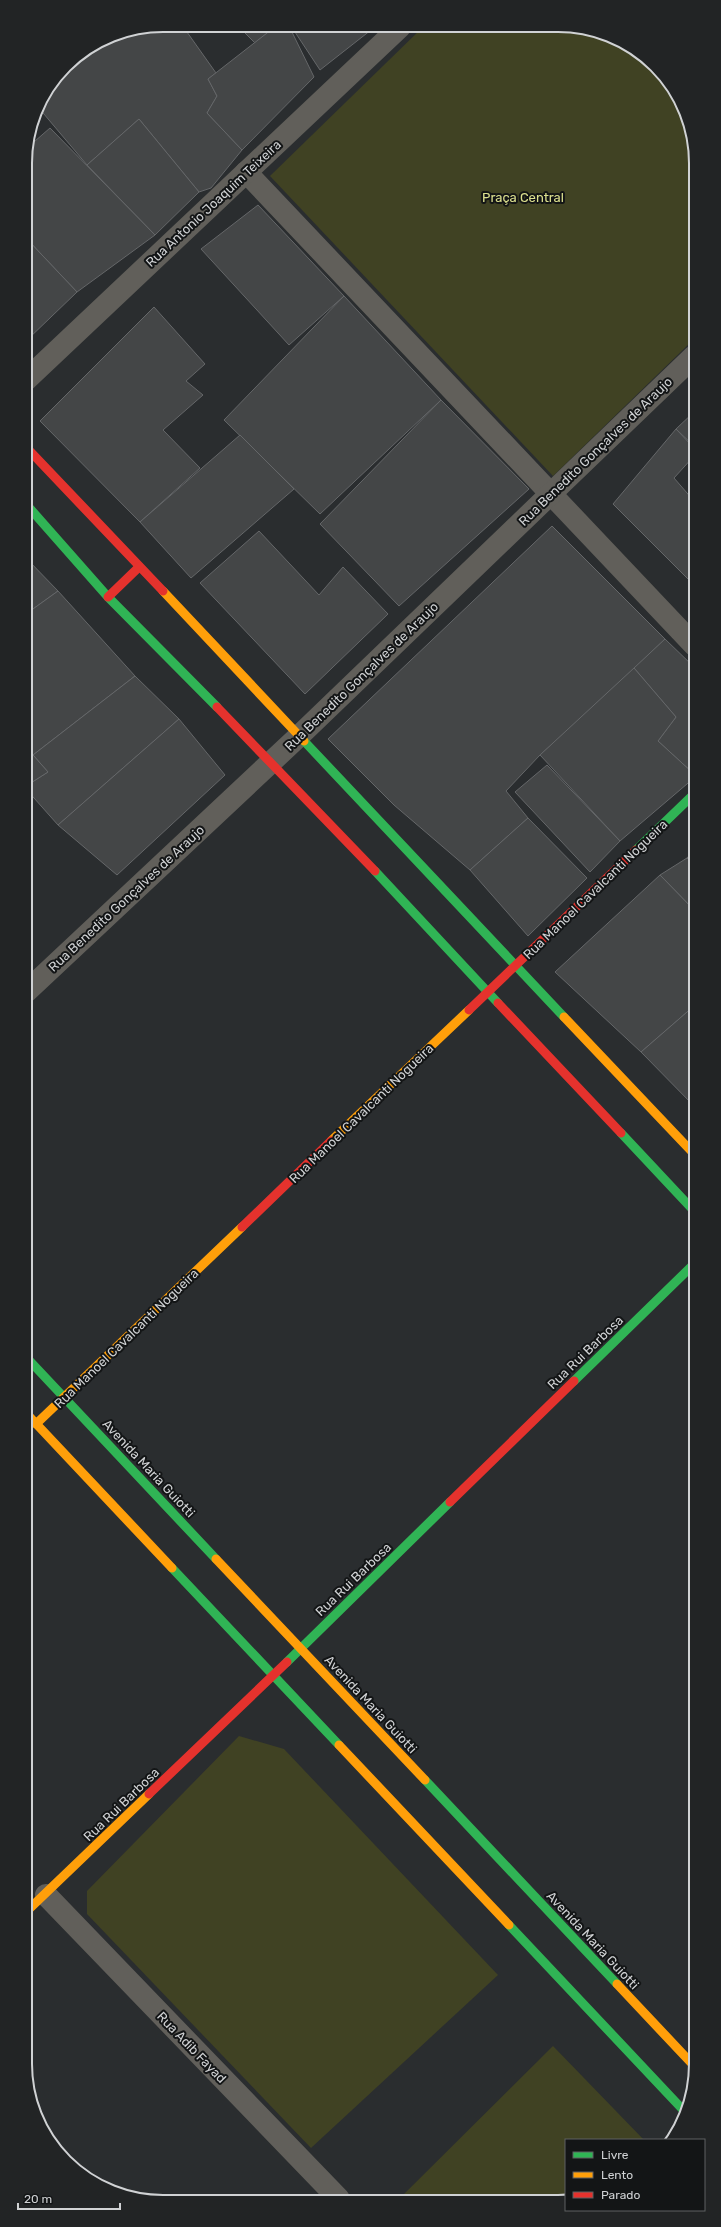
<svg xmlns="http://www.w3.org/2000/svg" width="721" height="2227" font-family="Rubik,sans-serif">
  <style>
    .green { fill: #404223 }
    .building { fill: #444647; stroke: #656769 }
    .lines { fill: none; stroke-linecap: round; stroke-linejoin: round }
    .street { stroke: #615f5a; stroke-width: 22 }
    .fast { stroke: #30b455; stroke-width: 9 }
    .slow { stroke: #ff9f0a; stroke-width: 9 }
    .jam { stroke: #e5322d; stroke-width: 9 }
    .labels { text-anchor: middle; stroke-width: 4; stroke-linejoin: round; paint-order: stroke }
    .park-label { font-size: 13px; fill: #dce08e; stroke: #131516 }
    .street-label { font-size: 13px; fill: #d0d2d4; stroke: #131516 }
    .rim { fill: none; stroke: #d0d2d4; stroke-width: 2 }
  </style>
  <rect width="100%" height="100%" fill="#2a2d2f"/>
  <g class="green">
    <polygon points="423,27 585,28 627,43 656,66 682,102 693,137 694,339 553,476 270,176"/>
    <polygon points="239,1736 284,1749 498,1975 311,2148 87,1914 87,1891"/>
    <polygon points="553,2046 644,2140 566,2140 566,2199 399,2199"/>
  </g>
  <g class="building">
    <polygon points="163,25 182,25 216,73 208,79 217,96 207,113 242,150 211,188 199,192 139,119 87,165 38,107 39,102 72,59 111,35"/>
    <polygon points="237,25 276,26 255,43"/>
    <polygon points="276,26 289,26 314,77 242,150 207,113 217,96 208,79"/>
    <polygon points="291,26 367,26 371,30 320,70"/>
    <polygon points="139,119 199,192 155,235 87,165"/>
    <polygon points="50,128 155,235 77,292 25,237 25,154 27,148"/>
    <polygon points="258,205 344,296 289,345 201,249"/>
    <polygon points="25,237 77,292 26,341"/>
    <polygon points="344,296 441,400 320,514 224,420"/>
    <polygon points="154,307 205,364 186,381 203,395 163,430 200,468 140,522 40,421"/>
    <polygon points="441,400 529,489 399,606 320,524"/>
    <polygon points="694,412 694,446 676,429"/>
    <polygon points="676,429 694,448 694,456 674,478 694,501 694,585 613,504"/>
    <polygon points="240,435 294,489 191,578 140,522"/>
    <polygon points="552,526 665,639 606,696 540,755 506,791 528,818 470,870 394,805 328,739"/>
    <polygon points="259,531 319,595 343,567 388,614 305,694 200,583"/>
    <polygon points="26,558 58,591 26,614"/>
    <polygon points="58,591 135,676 33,755 26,747 26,614"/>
    <polygon points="665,639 694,667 694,774 658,741 676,717 634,668"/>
    <polygon points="634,668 676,717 658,741 694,774 694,778 620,841 540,755"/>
    <polygon points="135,676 179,719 58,825 26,789 26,786 48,772 33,755"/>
    <polygon points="179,719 225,775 117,875 58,825"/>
    <polygon points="26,747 48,772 26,786"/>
    <polygon points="547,765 620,841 590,872 515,792"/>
    <polygon points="528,818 587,878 528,936 470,870"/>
    <polygon points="694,850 694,865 687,858"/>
    <polygon points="687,858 694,865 694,910 660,875"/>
    <polygon points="660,875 694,910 694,1006 641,1052 555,972"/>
    <polygon points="694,1006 695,1107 641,1052"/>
  </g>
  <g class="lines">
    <g class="street">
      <polyline points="246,172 694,645"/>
      <polyline points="26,380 400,27"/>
      <polyline points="26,992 299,736 694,356"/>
      <polyline points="46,1895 339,2199"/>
    </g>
    <g class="fast">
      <polyline points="26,504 108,597 217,707"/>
      <polyline points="304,741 564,1017"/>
      <polyline points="636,850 694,794"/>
      <polyline points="375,871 498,1003"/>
      <polyline points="621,1133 695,1212"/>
      <polyline points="27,1358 216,1559"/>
      <polyline points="574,1381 695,1263"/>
      <polyline points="172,1568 339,1745"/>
      <polyline points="287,1662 450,1502"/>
      <polyline points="425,1780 617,1984"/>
      <polyline points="509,1925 686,2113"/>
    </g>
    <g class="slow">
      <polyline points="163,591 304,741"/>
      <polyline points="564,1017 695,1155"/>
      <polyline points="331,1141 469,1010"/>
      <polyline points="27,1414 172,1568"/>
      <polyline points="36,1424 242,1227"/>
      <polyline points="216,1559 425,1780"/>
      <polyline points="339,1745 509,1925"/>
      <polyline points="27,1911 149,1794"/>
      <polyline points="617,1984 696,2068"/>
    </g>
    <g class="jam">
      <polyline points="26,447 163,591"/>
      <polyline points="108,597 139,567"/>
      <polyline points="217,707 375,871"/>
      <polyline points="498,1003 621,1133"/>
      <polyline points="469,1010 636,850"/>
      <polyline points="242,1227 331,1141"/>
      <polyline points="450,1502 574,1381"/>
      <polyline points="149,1794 287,1662"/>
    </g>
  </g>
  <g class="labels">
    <g class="park-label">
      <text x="523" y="202">Praça Central</text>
    </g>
    <g class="street-label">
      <text transform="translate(213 203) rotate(-43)" y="5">Rua Antonio Joaquim Teixeira</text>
      <text transform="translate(595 451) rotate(-44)" y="5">Rua Benedito Gonçalves de Araujo</text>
      <text transform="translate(361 676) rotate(-44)" y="5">Rua Benedito Gonçalves de Araujo</text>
      <text transform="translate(595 889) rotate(-44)" y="5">Rua Manoel Cavalcanti Nogueira</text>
      <text transform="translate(126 898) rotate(-43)" y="5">Rua Benedito Gonçalves de Araujo</text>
      <text transform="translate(361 1113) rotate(-44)" y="5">Rua Manoel Cavalcanti Nogueira</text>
      <text transform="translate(126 1338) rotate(-44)" y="5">Rua Manoel Cavalcanti Nogueira</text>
      <text transform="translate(585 1352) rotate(-44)" y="5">Rua Rui Barbosa</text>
      <text transform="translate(149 1468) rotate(47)" y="5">Avenida Maria Guiotti</text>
      <text transform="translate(353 1579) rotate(-44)" y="5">Rua Rui Barbosa</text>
      <text transform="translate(371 1704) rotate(47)" y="5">Avenida Maria Guiotti</text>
      <text transform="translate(121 1804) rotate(-44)" y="5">Rua Rui Barbosa</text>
      <text transform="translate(593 1940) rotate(47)" y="5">Avenida Maria Guiotti</text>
      <text transform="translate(192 2047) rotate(46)" y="5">Rua Adib Fayad</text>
    </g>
  </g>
  <path d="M0 0H721V2227H0ZM163 32H558A131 131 0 0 1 689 163V2064A131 131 0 0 1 558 2195H163A131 131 0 0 1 32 2064V163A131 131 0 0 1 163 32Z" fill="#222425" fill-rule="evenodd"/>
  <path class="rim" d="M163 32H558A131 131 0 0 1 689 163V2064A131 131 0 0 1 558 2195H163A131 131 0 0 1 32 2064V163A131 131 0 0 1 163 32Z"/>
  <rect x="565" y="2139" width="140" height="72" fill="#131516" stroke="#5f6162"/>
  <rect x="573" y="2152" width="20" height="6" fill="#30b455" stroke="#5f6162"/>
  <text x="601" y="2159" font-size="12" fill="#d0d2d4">Livre</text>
  <rect x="573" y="2172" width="20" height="6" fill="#ff9f0a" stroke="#5f6162"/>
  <text x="601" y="2179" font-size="12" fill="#d0d2d4">Lento</text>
  <rect x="573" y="2192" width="20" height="6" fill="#e5322d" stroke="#5f6162"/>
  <text x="601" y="2199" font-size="12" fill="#d0d2d4">Parado</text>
  <path d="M18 2203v6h102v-6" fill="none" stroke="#d0d2d4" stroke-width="2"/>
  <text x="24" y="2203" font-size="12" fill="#d0d2d4" stroke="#131516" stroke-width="3" paint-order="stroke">20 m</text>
</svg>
